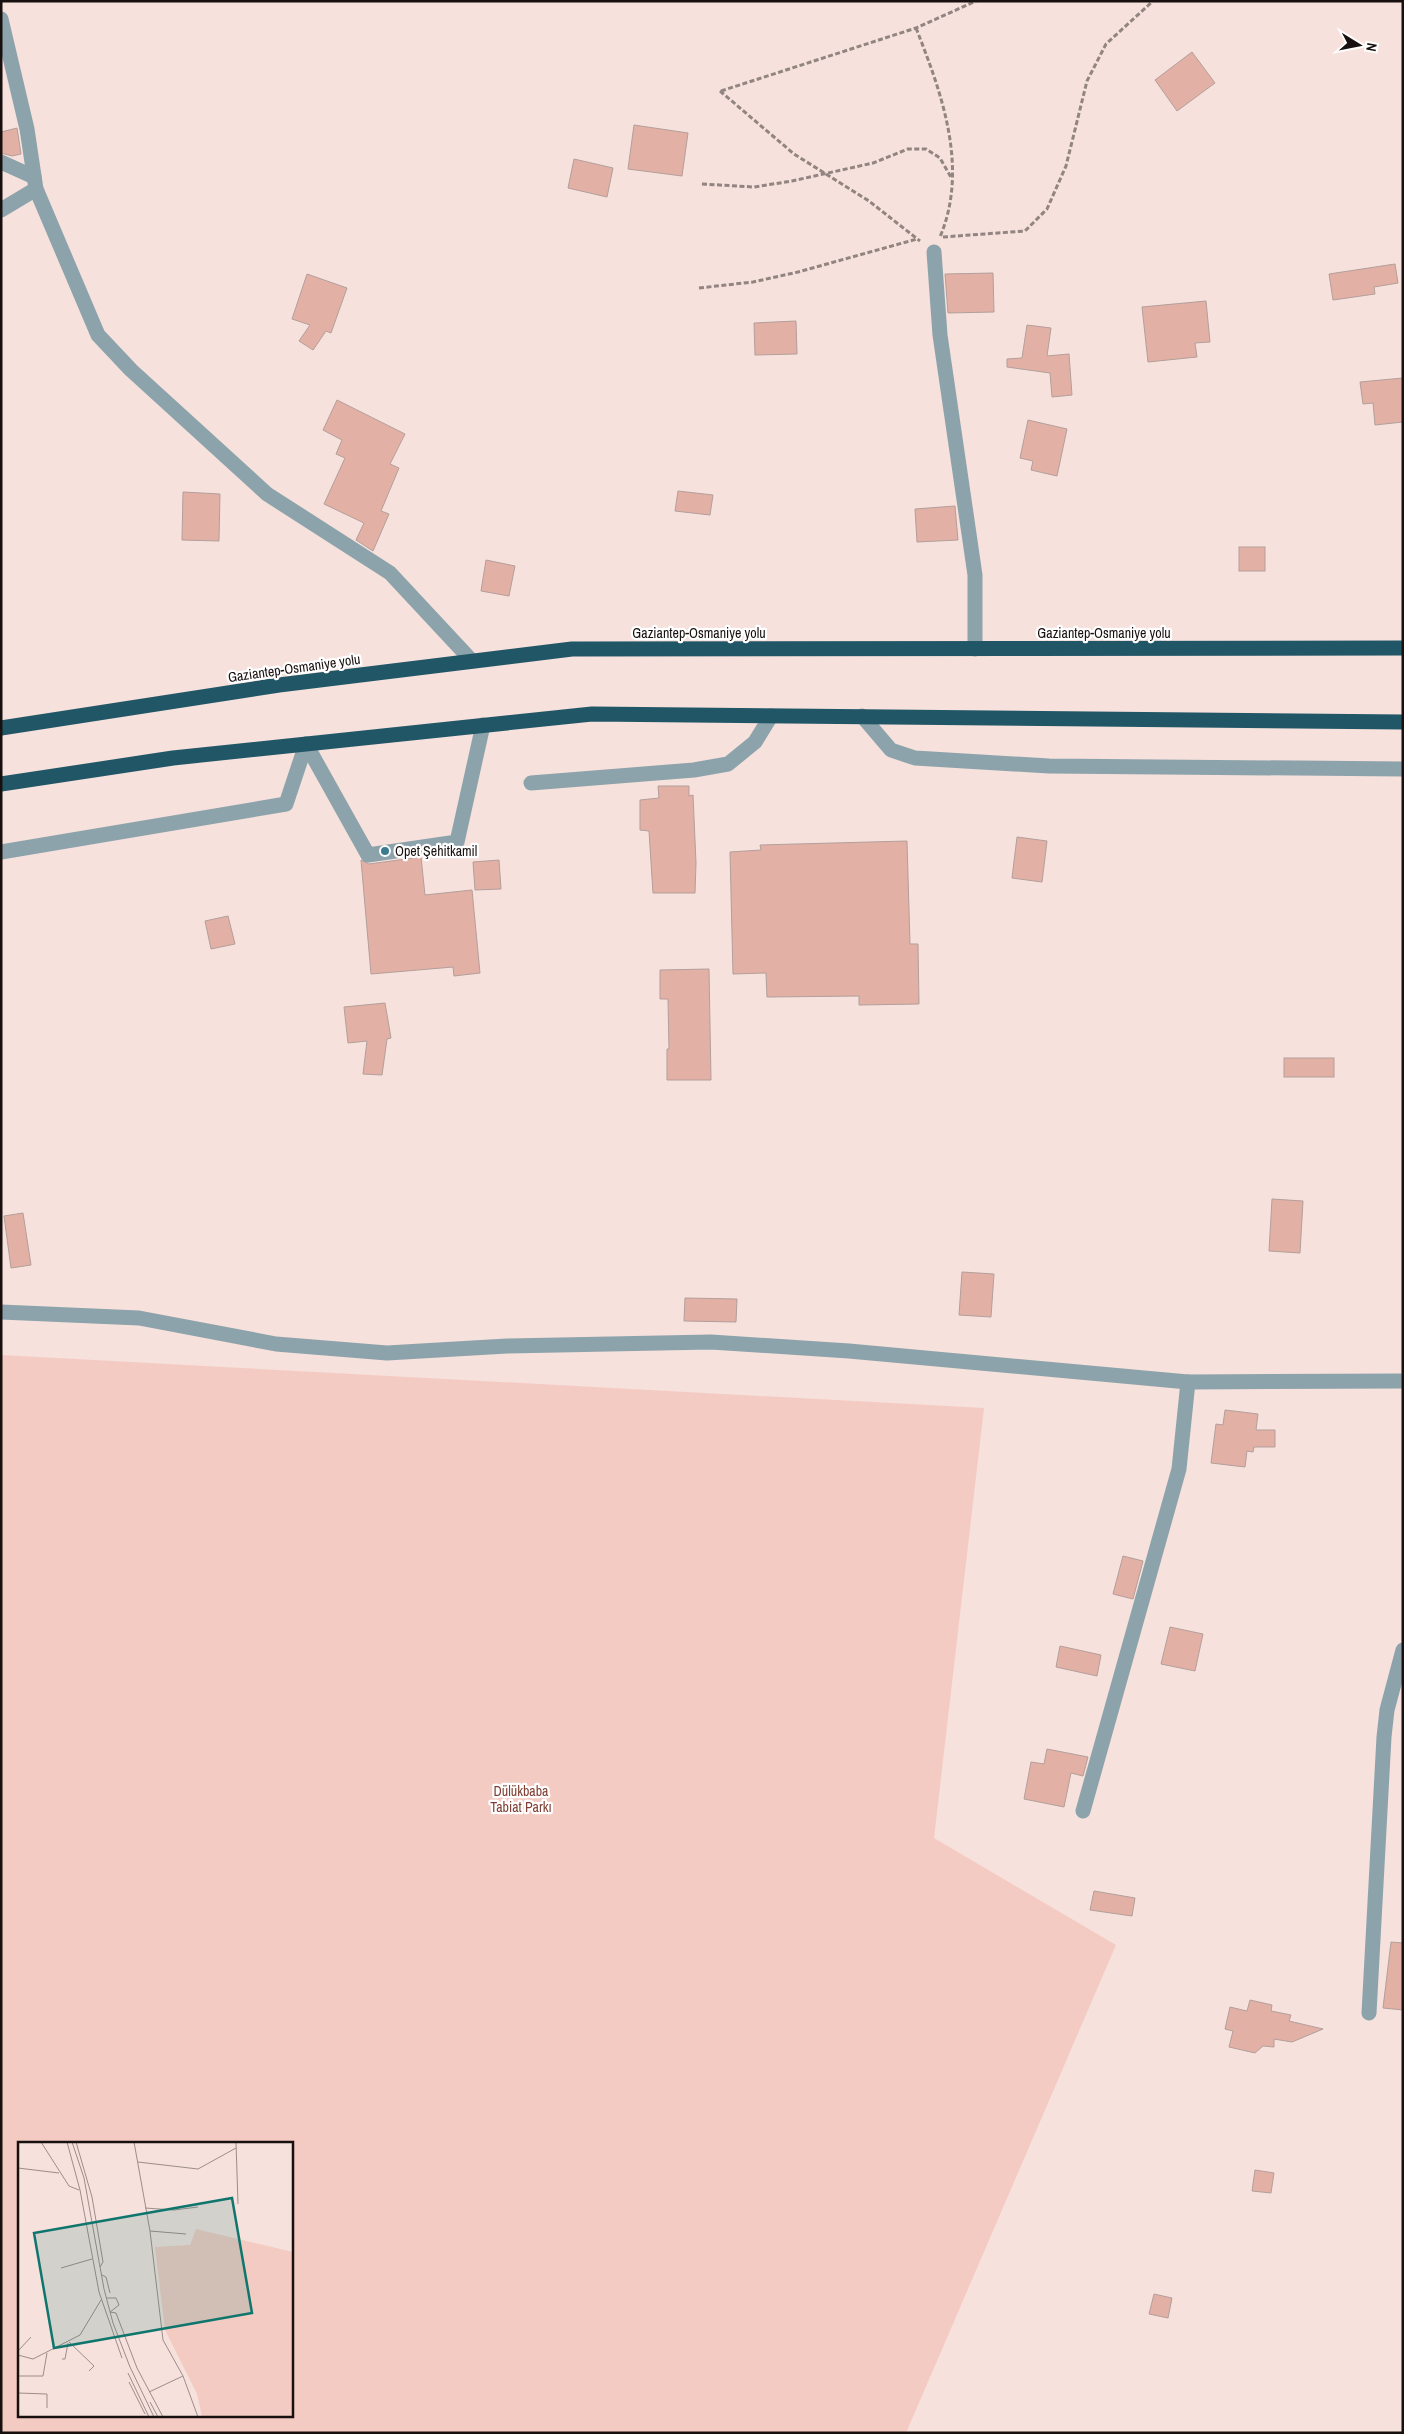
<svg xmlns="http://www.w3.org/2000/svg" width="1404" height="2434" font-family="'Archivo Narrow',sans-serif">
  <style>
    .green { fill: #f4cbc2; fill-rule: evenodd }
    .building { fill: #e3b0a5; stroke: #b39f9b }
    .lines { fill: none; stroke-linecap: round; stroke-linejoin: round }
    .path { stroke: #928480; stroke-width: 3; stroke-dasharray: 5 2.5; stroke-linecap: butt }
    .minor { stroke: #8da3ab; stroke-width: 15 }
    .highway { stroke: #215667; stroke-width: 15 }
    .poi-dot { fill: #3c7b8f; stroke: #fff; stroke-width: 2 }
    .labels { text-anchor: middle; stroke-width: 4.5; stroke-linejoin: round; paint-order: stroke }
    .street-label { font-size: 14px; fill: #17100e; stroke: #fff }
    .poi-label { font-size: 14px; fill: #17100e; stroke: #fff; text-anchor: start }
    .park-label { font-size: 14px; fill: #804033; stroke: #fff }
    .inset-road { fill: none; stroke: #9d8d8a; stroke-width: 1 }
    .view { fill: #0f766e; fill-opacity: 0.15; stroke: #0f766e; stroke-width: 2.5 }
    .inset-edge { fill: none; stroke: #17100e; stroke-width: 2.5 }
  </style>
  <rect width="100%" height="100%" fill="#f6e1dc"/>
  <path class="green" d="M1,1355L984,1408L934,1838L1116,1945L906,2433H1ZM19,2143H291V2415H19Z"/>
  <g class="building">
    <polygon points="1192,52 1215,83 1177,111 1155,80"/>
    <polygon points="634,125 688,133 682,176 628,169"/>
    <polygon points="17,128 21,154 12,156 1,153 1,132"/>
    <polygon points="574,159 613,168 607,197 568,188"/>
    <polygon points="1395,264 1398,283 1374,287 1375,294 1333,300 1329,274"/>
    <polygon points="993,273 994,312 948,313 945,274"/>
    <polygon points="307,274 347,288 331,333 326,331 313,350 299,341 310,325 292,319"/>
    <polygon points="1206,301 1210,342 1195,343 1197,357 1148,362 1142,307"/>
    <polygon points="796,321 797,354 755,355 754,323"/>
    <polygon points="1027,325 1051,328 1047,356 1069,354 1072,395 1052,397 1050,373 1007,367 1007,359 1022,358"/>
    <polygon points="1403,378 1403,422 1375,425 1373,403 1363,404 1360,382"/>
    <polygon points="337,400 405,434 390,464 399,468 381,511 389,514 373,551 356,540 364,523 324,504 345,458 336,454 342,440 323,430"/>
    <polygon points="1028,420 1067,429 1057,476 1031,470 1033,461 1020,458"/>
    <polygon points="678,491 713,495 710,515 675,511"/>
    <polygon points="183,492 220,494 219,541 182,540"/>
    <polygon points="955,506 958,540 917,542 915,509"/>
    <rect x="1239" y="547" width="26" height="24"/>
    <polygon points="486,560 515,566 509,596 481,591"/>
    <polygon points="658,786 689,786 689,796 693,795 696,863 695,893 653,893 649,831 640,830 640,800 659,798"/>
    <polygon points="1017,837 1047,841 1042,882 1012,878"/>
    <polygon points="907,841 910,944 918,944 919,1004 859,1005 859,996 767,997 766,973 733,974 730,852 761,850 760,845"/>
    <polygon points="421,857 425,895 472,890 480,973 454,976 453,967 371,974 361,860 369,864"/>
    <polygon points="499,860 501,889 475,890 473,862"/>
    <polygon points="228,916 235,944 211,949 205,921"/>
    <polygon points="709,969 711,1080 667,1080 667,1049 669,1049 668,999 660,999 660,970"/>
    <polygon points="385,1003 391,1038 387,1039 382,1075 363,1074 367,1041 348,1043 344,1007"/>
    <rect x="1284" y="1058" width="50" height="19"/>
    <polygon points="1272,1199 1303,1201 1300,1253 1269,1251"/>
    <polygon points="23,1213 31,1265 11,1268 4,1216"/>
    <polygon points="962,1272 994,1274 991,1317 959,1315"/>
    <polygon points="685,1298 737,1299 736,1322 684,1321"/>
    <polygon points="1225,1410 1258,1414 1256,1430 1275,1430 1275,1447 1254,1447 1253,1452 1247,1451 1245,1467 1211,1463 1216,1424 1223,1425"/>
    <polygon points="1123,1556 1143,1561 1133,1599 1113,1594"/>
    <polygon points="1170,1627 1203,1634 1195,1671 1161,1664"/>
    <polygon points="1060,1646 1101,1655 1097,1676 1056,1667"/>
    <polygon points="1047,1749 1088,1757 1083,1776 1071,1773 1064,1807 1024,1799 1031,1762 1044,1764"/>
    <polygon points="1094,1891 1135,1898 1132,1916 1090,1910"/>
    <polygon points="1391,1942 1403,1943 1403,2010 1383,2008"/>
    <polygon points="1250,2000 1272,2005 1271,2011 1291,2015 1289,2021 1323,2029 1292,2042 1274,2039 1274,2047 1263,2046 1255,2053 1229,2047 1233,2031 1225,2029 1230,2007 1247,2011"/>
    <polygon points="1255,2170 1274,2173 1271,2193 1252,2191"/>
    <polygon points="1154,2294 1172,2298 1168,2318 1149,2314"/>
  </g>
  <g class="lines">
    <g class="path">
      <path d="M916,28C942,94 969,168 940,237"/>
      <polyline points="720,91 794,154 869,201 920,241"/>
      <polyline points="721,91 916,28 976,1"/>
      <polyline points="702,184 754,187 792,181 873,163 908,149 926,149 940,158 952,179"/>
      <polyline points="943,237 1025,231 1047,209 1066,166 1087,81 1106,44 1153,1"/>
      <polyline points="699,288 753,282 798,272 917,239"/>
    </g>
    <g class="minor">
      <polyline points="1,19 27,129 36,189 98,335 131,370 267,494 390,573 472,661"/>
      <polyline points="1,162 34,177"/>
      <polyline points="1,210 36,189"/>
      <polyline points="934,252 940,335 975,575 975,649"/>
      <polyline points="862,716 891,750 915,758 1049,766 1403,769"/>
      <polyline points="306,744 368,855 457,842 483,725"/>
      <polyline points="531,783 694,770 728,764 755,742 771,716"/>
      <polyline points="1,852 286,804 306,744"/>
      <polyline points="1,1312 139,1318 276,1344 387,1353 507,1346 711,1342 849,1351 1188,1382 1403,1381"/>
      <polyline points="1083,1811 1179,1469 1188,1382"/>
      <polyline points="1369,2013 1384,1737 1387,1710 1403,1650"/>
    </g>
    <g class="highway">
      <polyline points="1,728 279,685 572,649 1403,648"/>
      <polyline points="1,784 173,758 592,714 1403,722"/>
    </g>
  </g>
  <circle class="poi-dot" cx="385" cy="851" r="5"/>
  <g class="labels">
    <g class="street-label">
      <text x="699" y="638">Gaziantep-Osmaniye yolu</text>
      <text x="1104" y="638">Gaziantep-Osmaniye yolu</text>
      <text transform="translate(294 668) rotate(-8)" y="5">Gaziantep-Osmaniye yolu</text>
    </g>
    <g class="poi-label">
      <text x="395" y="856">Opet Şehitkamil</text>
    </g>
    <g class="park-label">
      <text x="521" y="1796">Dülükbaba<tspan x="521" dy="16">Tabiat Parkı</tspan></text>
    </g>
  </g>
  <g transform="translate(18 2142)">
    <rect width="275" height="275" fill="#f6e1dc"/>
    <path d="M178,87L275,110V275H184L179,252L147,188L137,105L172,103Z" fill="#f4cbc2"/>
    <path class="inset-road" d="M23,0L51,44L61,48M49,0L62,48L81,150L104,216M54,0L66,36L86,147L95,181L112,225L136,275M58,0L74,55L85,120L82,125M116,0L132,89L145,198L165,234L180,275M218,0L220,62M120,20L180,27L218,6M0,26L41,31M127,66L156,68L180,65M132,89L168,92M43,126L74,117M84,133L88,135L92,151M89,156H98L101,163L92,170L98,171L119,226L145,275M51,200L76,224L71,229M0,209L13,195M0,213L15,217L62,193L83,158M44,217H47L50,201M110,231L131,275M0,234H25L29,211M111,240L127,272M131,250L165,234M0,251L29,252V266M132,260L140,275"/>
    <path class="view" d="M214,56L234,171L36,206L16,91Z"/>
    <rect width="275" height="275" class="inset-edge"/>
  </g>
  <rect width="1404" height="2434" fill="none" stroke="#17100e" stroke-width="5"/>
  <g transform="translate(1359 45) rotate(100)" stroke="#ffffff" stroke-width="4" paint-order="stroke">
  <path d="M0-4L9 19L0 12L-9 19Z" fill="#17100e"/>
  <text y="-8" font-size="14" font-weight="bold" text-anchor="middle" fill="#17100e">N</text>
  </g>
</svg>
